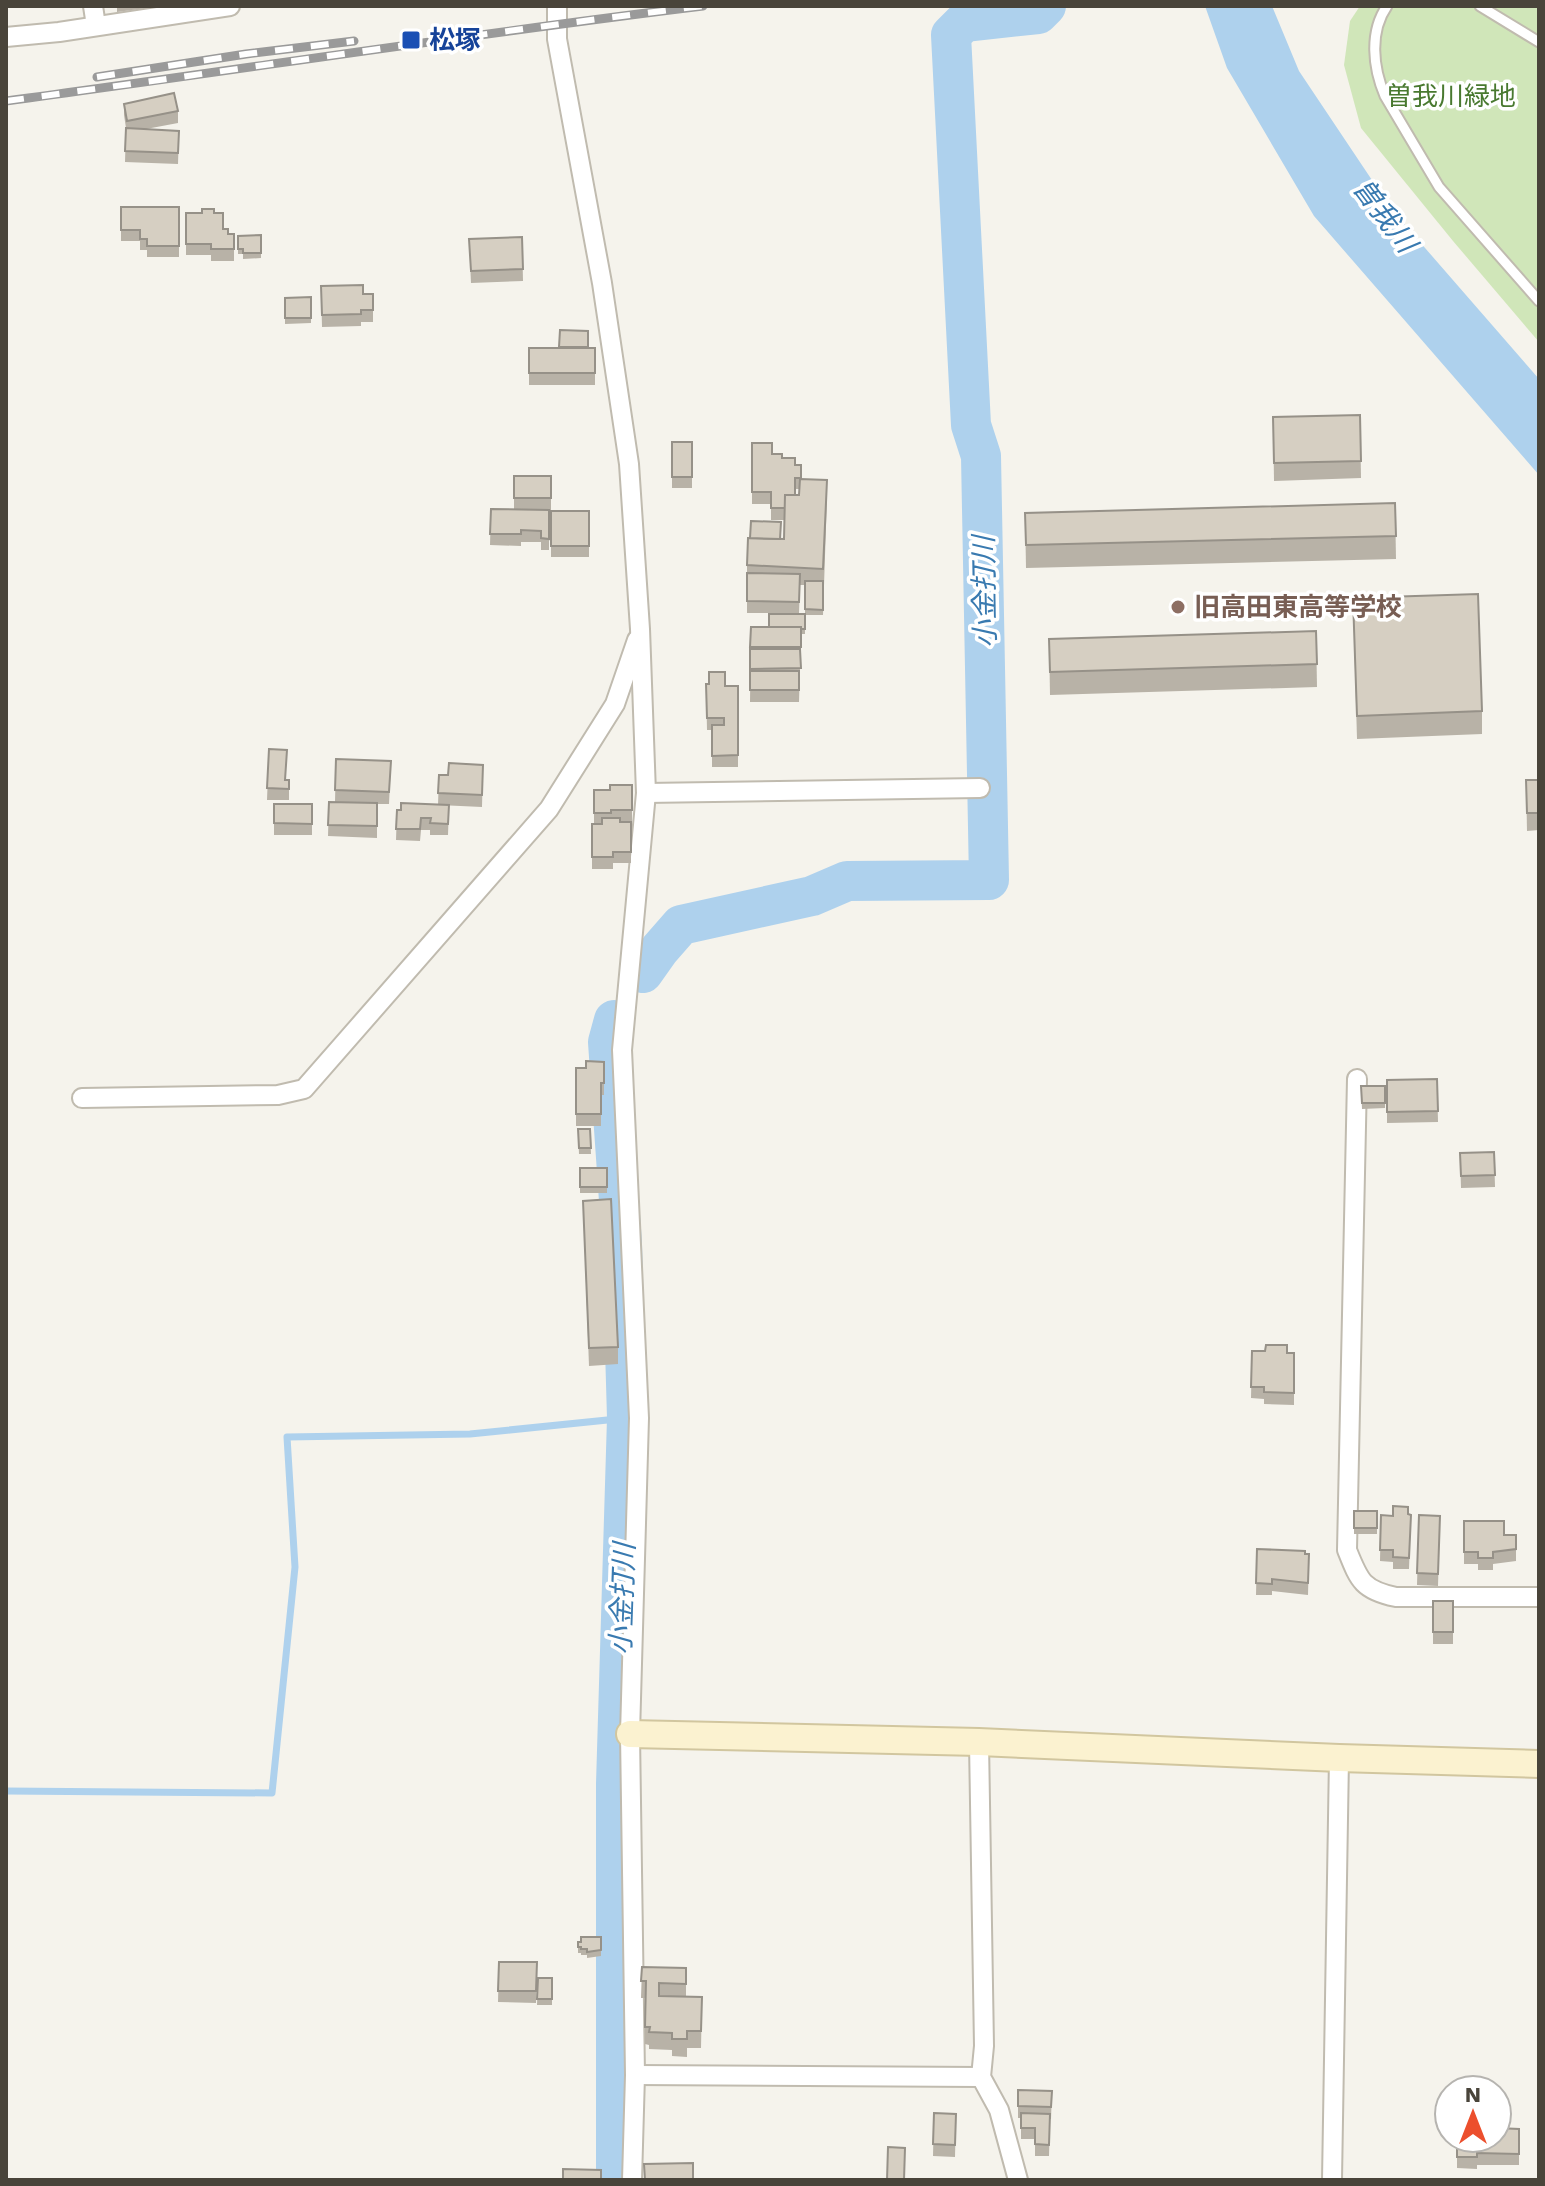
<svg xmlns="http://www.w3.org/2000/svg" width="1545" height="2186" font-family="'Work Sans','Noto Sans JP',sans-serif">
  <style>
    .green { fill: #d0e6b9 }
    .water { fill: #aed1ed }
    .lines { fill: none; stroke-linecap: round; stroke-linejoin: round }
    .stream { stroke: #aed1ed; stroke-width: 7 }
    .river { stroke: #aed1ed; stroke-width: 40 }
    .lane-casing { stroke: #c0bbaf; stroke-width: 13 }
    .street-casing { stroke: #c0bbaf; stroke-width: 22 }
    .secondary-casing { stroke: #d1c69f; stroke-width: 30 }
    .lane { stroke: #fff; stroke-width: 9 }
    .street { stroke: #fff; stroke-width: 18 }
    .secondary { stroke: #fbf2d0; stroke-width: 26 }
    .rail-casing { stroke: #9a9a9a; stroke-width: 9 }
    .rail { stroke: #fff; stroke-width: 6; stroke-dasharray: 18; stroke-linecap: butt }
    .wall { fill: #b8b2a7; fill-rule: evenodd }
    .building { fill: #d6cfc2; stroke: #969188; stroke-width: 2 }
    .transit-dot { fill: #1a4fb4; stroke: #fff; stroke-width: 3 }
    .education-dot { fill: #8d6e63; stroke: #fff; stroke-width: 3 }
    .labels { text-anchor: middle; stroke-width: 7; stroke-linejoin: round; paint-order: stroke }
    .transit-label { font-size: 26px; font-weight: bold; fill: #164399; stroke: #fff; text-anchor: start }
    .park-label { font-size: 26px; fill: #497930; stroke: #fff }
    .education-label { font-size: 26px; font-weight: bold; fill: #785e54; stroke: #fff; text-anchor: start }
    .water-label { font-size: 28px; font-style: italic; fill: #397ab0; stroke: #fff }
  </style>
  <rect width="100%" height="100%" fill="#f5f3ec"/>
  <polygon class="green" points="1360,6 1539,6 1539,342 1453,241 1361,128 1344,65 1350,21"/>
  <polygon class="water" points="1205,6 1272,6 1299,71 1392,210 1539,379 1539,475 1314,216 1227,68"/>
  <g class="lines">
    <polyline class="stream" points="6,1791 272,1793 295,1567 287,1437 470,1434 627,1418"/>
    <g class="river">
      <polyline points="643,973 660,949 681,925 812,896 847,881 989,880 981,456 971,425 951,35 964,22 1038,14 1046,6"/>
      <polyline points="614,1020 608,1042 622,1244 627,1418 616,1784 616,2180"/>
    </g>
    <defs>
      <g id="lane">
        <path d="M1387,6C1369,32 1373,68 1385,96L1439,187L1539,301"/>
        <polyline points="1480,6 1539,42"/>
      </g>
      <g id="street">
        <polyline points="93,6 96,26"/>
        <polyline points="557,6 557,39 602,283 629,464 640,629 646,793 622,1050 639,1418 630,1734 635,2075 632,2180"/>
        <polyline points="6,37 59,32 230,6"/>
        <polyline points="646,793 980,788"/>
        <path d="M1357,1079L1347,1550C1359,1580 1362,1590 1396,1597H1539"/>
        <polyline points="82,1098 278,1095 304,1089 549,809 615,704 637,640"/>
        <polyline points="979,1742 984,2046 981,2077 999,2110 1018,2180"/>
        <polyline points="635,2075 981,2077"/>
        <polyline points="1332,2180 1339,1758"/>
      </g>
      <polyline id="secondary" points="630,1734 979,1742 1339,1758 1539,1764"/>
    </defs>
    <use href="#lane" class="lane-casing"/>
    <use href="#street" class="street-casing"/>
    <use href="#secondary" class="secondary-casing"/>
    <use href="#lane" class="lane"/>
    <use href="#street" class="street"/>
    <use href="#secondary" class="secondary"/>
    <defs>
      <g id="rail">
        <polyline points="97,77 246,54 354,41"/>
        <path d="M6,101C238,70 470,34 703,6"/>
      </g>
    </defs>
    <use href="#rail" class="rail-casing"/>
    <use href="#rail" class="rail"/>
  </g>
  <g class="wall">
    <polygon points="117,6 161,6 117,12"/>
    <polygon points="124,104 178,111 178,123 146,129 179,131 178,164 125,162 126,128 124,115"/>
    <polygon points="121,207 179,207 179,257 147,257 147,250 140,250 140,241 121,241"/>
    <polygon points="186,213 214,213 228,234 234,234 234,261 211,261 211,255 186,255"/>
    <polygon points="261,235 261,258 243,259 243,254 238,254 238,236"/>
    <polygon points="522,237 523,281 471,283 469,239"/>
    <polygon points="321,286 363,294 373,294 373,322 361,322 361,326 322,327"/>
    <polygon points="311,297 311,323 285,324 285,298"/>
    <rect x="529" y="348" width="66" height="37"/>
    <polygon points="1360,415 1361,478 1274,481 1273,417"/>
    <rect x="672" y="442" width="20" height="46"/>
    <path d="M752,443L772,454L795,465L801,479L827,497L823,615H805V634H801L799,702H750L751,627H769L805,614V585H800L799,613H747V565L781,539H784V520H771V504H752ZM795,489H800L799,495H795Z"/>
    <polygon points="514,476 551,476 551,510 543,510 549,510 549,550 541,550 541,542 521,542 521,546 490,545 491,509 514,509"/>
    <polygon points="1395,503 1396,559 1026,568 1025,513"/>
    <rect x="551" y="511" width="38" height="46"/>
    <polygon points="1353,598 1482,711 1482,734 1357,739"/>
    <polygon points="1316,631 1317,687 1050,695 1049,639"/>
    <polygon points="706,684 738,686 738,767 712,767 712,730 707,730"/>
    <polygon points="269,749 286,780 289,780 289,800 267,800"/>
    <polygon points="336,759 391,761 389,804 377,804 377,838 328,836 329,802 335,802"/>
    <polygon points="483,765 482,807 439,805 449,805 448,835 430,835 430,830 421,830 420,841 396,840 397,810 438,805 439,775 448,775"/>
    <polygon points="1526,780 1539,780 1539,830 1527,831"/>
    <polygon points="632,785 632,822 620,822 631,822 631,863 613,863 613,869 592,869 592,824 594,824 594,790 610,790"/>
    <rect x="274" y="804" width="38" height="31"/>
    <polygon points="604,1062 604,1095 601,1095 601,1126 576,1126 576,1068 586,1068"/>
    <polygon points="1437,1079 1438,1122 1387,1123 1387,1080"/>
    <polygon points="1361,1086 1385,1086 1385,1108 1362,1109"/>
    <polygon points="578,1129 590,1129 591,1154 579,1154"/>
    <polygon points="1494,1152 1495,1187 1461,1188 1460,1153"/>
    <rect x="580" y="1168" width="27" height="25"/>
    <polygon points="583,1201 618,1347 618,1364 589,1366"/>
    <polygon points="1252,1351 1294,1353 1294,1405 1264,1404 1264,1399 1251,1398"/>
    <rect x="1354" y="1511" width="23" height="23"/>
    <polygon points="1381,1515 1411,1515 1409,1569 1393,1569 1393,1562 1380,1561"/>
    <polygon points="1419,1515 1440,1516 1438,1586 1417,1585"/>
    <polygon points="1464,1521 1504,1535 1516,1535 1516,1561 1493,1564 1493,1570 1478,1570 1478,1564 1464,1564"/>
    <polygon points="1257,1549 1309,1554 1308,1595 1272,1591 1272,1595 1256,1595"/>
    <rect x="1433" y="1601" width="20" height="43"/>
    <polygon points="601,1937 601,1956 587,1958 587,1955 581,1955 581,1953 578,1953 578,1942"/>
    <polygon points="499,1962 537,1962 536,2003 498,2002"/>
    <polygon points="642,1967 686,1968 686,1996 702,1997 701,2048 687,2048 687,2057 672,2056 672,2050 649,2049 649,2045 645,2044 645,1998 641,1998"/>
    <polygon points="538,1978 552,1978 552,2005 537,2005"/>
    <polygon points="1018,2090 1052,2091 1051,2119 1050,2119 1049,2156 1035,2156 1035,2139 1021,2139 1021,2118 1018,2118"/>
    <polygon points="934,2113 956,2114 955,2157 933,2156"/>
    <polygon points="1519,2129 1519,2165 1477,2165 1477,2169 1457,2168 1457,2138"/>
  </g>
  <g class="building">
    <polygon points="174,93 178,111 127,121 124,104"/>
    <polygon points="126,128 179,131 178,153 125,151"/>
    <polygon points="121,207 179,207 179,246 147,246 147,239 140,239 140,230 121,230"/>
    <polygon points="202,209 214,209 214,213 223,213 223,229 228,229 228,234 234,234 234,249 211,249 211,244 186,244 186,213 202,213"/>
    <polygon points="261,235 261,253 243,253 243,249 238,249 238,236"/>
    <polygon points="522,237 523,269 471,271 469,239"/>
    <polygon points="363,285 363,294 373,294 373,310 361,310 361,314 322,315 321,286"/>
    <polygon points="311,297 311,318 285,318 285,298"/>
    <polygon points="560,330 588,331 588,347 559,347"/>
    <rect x="529" y="348" width="66" height="25"/>
    <polygon points="1360,415 1361,461 1274,463 1273,417"/>
    <rect x="672" y="442" width="20" height="35"/>
    <polygon points="752,443 772,443 772,454 782,454 782,458 795,458 795,465 801,465 801,478 795,478 795,495 785,495 785,508 771,508 771,492 752,492"/>
    <rect x="514" y="476" width="37" height="22"/>
    <polygon points="800,479 827,480 823,569 747,565 748,538 784,539 785,495 799,495"/>
    <polygon points="1395,503 1396,536 1026,545 1025,513"/>
    <polygon points="491,509 549,510 549,539 541,538 541,531 521,530 521,534 490,534"/>
    <rect x="551" y="511" width="38" height="35"/>
    <polygon points="751,521 781,522 780,539 750,538"/>
    <polygon points="747,573 800,574 799,602 747,601"/>
    <polygon points="805,581 823,581 823,610 805,609"/>
    <polygon points="1478,594 1482,711 1357,716 1353,598"/>
    <polygon points="769,614 805,614 805,629 801,629 801,627 769,627"/>
    <polygon points="751,627 801,627 801,647 750,647"/>
    <polygon points="1316,631 1317,664 1050,672 1049,639"/>
    <polygon points="750,649 800,649 801,668 750,669"/>
    <rect x="750" y="671" width="49" height="19"/>
    <polygon points="709,672 725,672 725,686 738,686 738,755 712,756 712,725 724,725 724,718 707,718 706,684 709,684"/>
    <polygon points="269,749 287,750 285,780 289,780 289,789 267,788"/>
    <polygon points="336,759 391,761 389,792 335,790"/>
    <polygon points="449,763 483,765 482,795 438,793 439,775 448,775"/>
    <polygon points="1526,780 1539,780 1539,813 1527,813"/>
    <polygon points="610,785 632,785 632,810 611,810 611,813 594,813 594,790 610,790"/>
    <polygon points="329,802 377,803 377,826 328,825"/>
    <polygon points="401,803 449,805 448,824 430,823 431,818 421,818 420,829 396,829 397,810 401,810"/>
    <polygon points="274,804 312,804 312,824 274,823"/>
    <polygon points="602,818 620,818 620,822 631,822 631,852 613,852 613,857 592,857 592,824 602,824"/>
    <polygon points="586,1061 604,1062 604,1083 601,1083 601,1114 576,1114 576,1068 586,1068"/>
    <polygon points="1437,1079 1438,1111 1387,1112 1387,1080"/>
    <polygon points="1361,1086 1385,1086 1385,1103 1362,1103"/>
    <polygon points="578,1129 590,1129 591,1148 579,1148"/>
    <polygon points="1494,1152 1495,1175 1461,1176 1460,1153"/>
    <rect x="580" y="1168" width="27" height="19"/>
    <polygon points="611,1199 618,1347 589,1348 583,1201"/>
    <polygon points="1266,1345 1287,1345 1287,1353 1294,1353 1294,1393 1264,1392 1264,1387 1251,1387 1252,1351 1265,1351"/>
    <polygon points="1393,1506 1408,1507 1408,1514 1411,1515 1409,1558 1393,1557 1393,1550 1380,1550 1381,1515 1393,1516"/>
    <rect x="1354" y="1511" width="23" height="17"/>
    <polygon points="1419,1515 1440,1516 1438,1574 1417,1573"/>
    <polygon points="1464,1521 1504,1521 1504,1535 1516,1535 1516,1549 1493,1552 1493,1558 1478,1558 1478,1552 1464,1552"/>
    <polygon points="1257,1549 1305,1551 1305,1554 1309,1554 1308,1583 1272,1579 1272,1584 1256,1583"/>
    <rect x="1433" y="1601" width="20" height="31"/>
    <polygon points="581,1937 601,1937 601,1950 587,1952 587,1949 581,1949 581,1947 578,1947 578,1942 581,1942"/>
    <polygon points="499,1962 537,1962 536,1991 498,1991"/>
    <polygon points="642,1967 686,1968 686,1984 659,1983 659,1996 702,1997 701,2031 687,2031 687,2039 672,2039 672,2033 649,2032 650,2027 645,2027 646,1981 641,1981"/>
    <polygon points="538,1978 552,1978 552,1999 537,1999"/>
    <polygon points="1018,2090 1052,2091 1051,2107 1018,2106"/>
    <polygon points="934,2113 956,2114 955,2145 933,2144"/>
    <polygon points="1021,2113 1050,2114 1049,2145 1035,2144 1035,2128 1021,2128"/>
    <polygon points="1497,2128 1519,2129 1519,2154 1477,2153 1477,2157 1457,2157 1457,2138 1497,2138"/>
    <polygon points="888,2147 905,2148 904,2180 887,2180"/>
    <polygon points="693,2163 693,2180 645,2180 644,2164"/>
    <polygon points="563,2169 601,2170 601,2180 563,2180"/>
  </g>
  <rect class="transit-dot" x="401" y="30" width="20" height="20" rx="4"/>
  <circle class="education-dot" cx="1178" cy="607" r="8"/>
  <g class="labels">
    <g class="transit-label">
      <text x="429" y="49">松塚</text>
    </g>
    <g class="park-label">
      <text x="1451" y="105">曽我川緑地</text>
    </g>
    <g class="education-label">
      <text x="1194" y="616">旧高田東高等学校</text>
    </g>
    <g class="water-label">
      <text transform="translate(1385 215) rotate(53)" y="10">曽我川</text>
      <text transform="translate(984 592) rotate(-91)" y="10">小金打川</text>
      <text transform="translate(622 1599) rotate(-88)" y="10">小金打川</text>
    </g>
  </g>
  <rect width="1545" height="2186" fill="none" stroke="#49443a" stroke-width="16"/>
  <g transform="translate(1473 2114)"><circle r="38" fill="#ffffff" stroke="#b6b4b0" stroke-width="2"/>
  <path d="M0-6L14 30L0 20L-14 30Z" fill="#ec4f2d"/>
  <text y="-12" font-size="22" font-weight="bold" text-anchor="middle" fill="#49443a">N</text>
  </g>
</svg>
